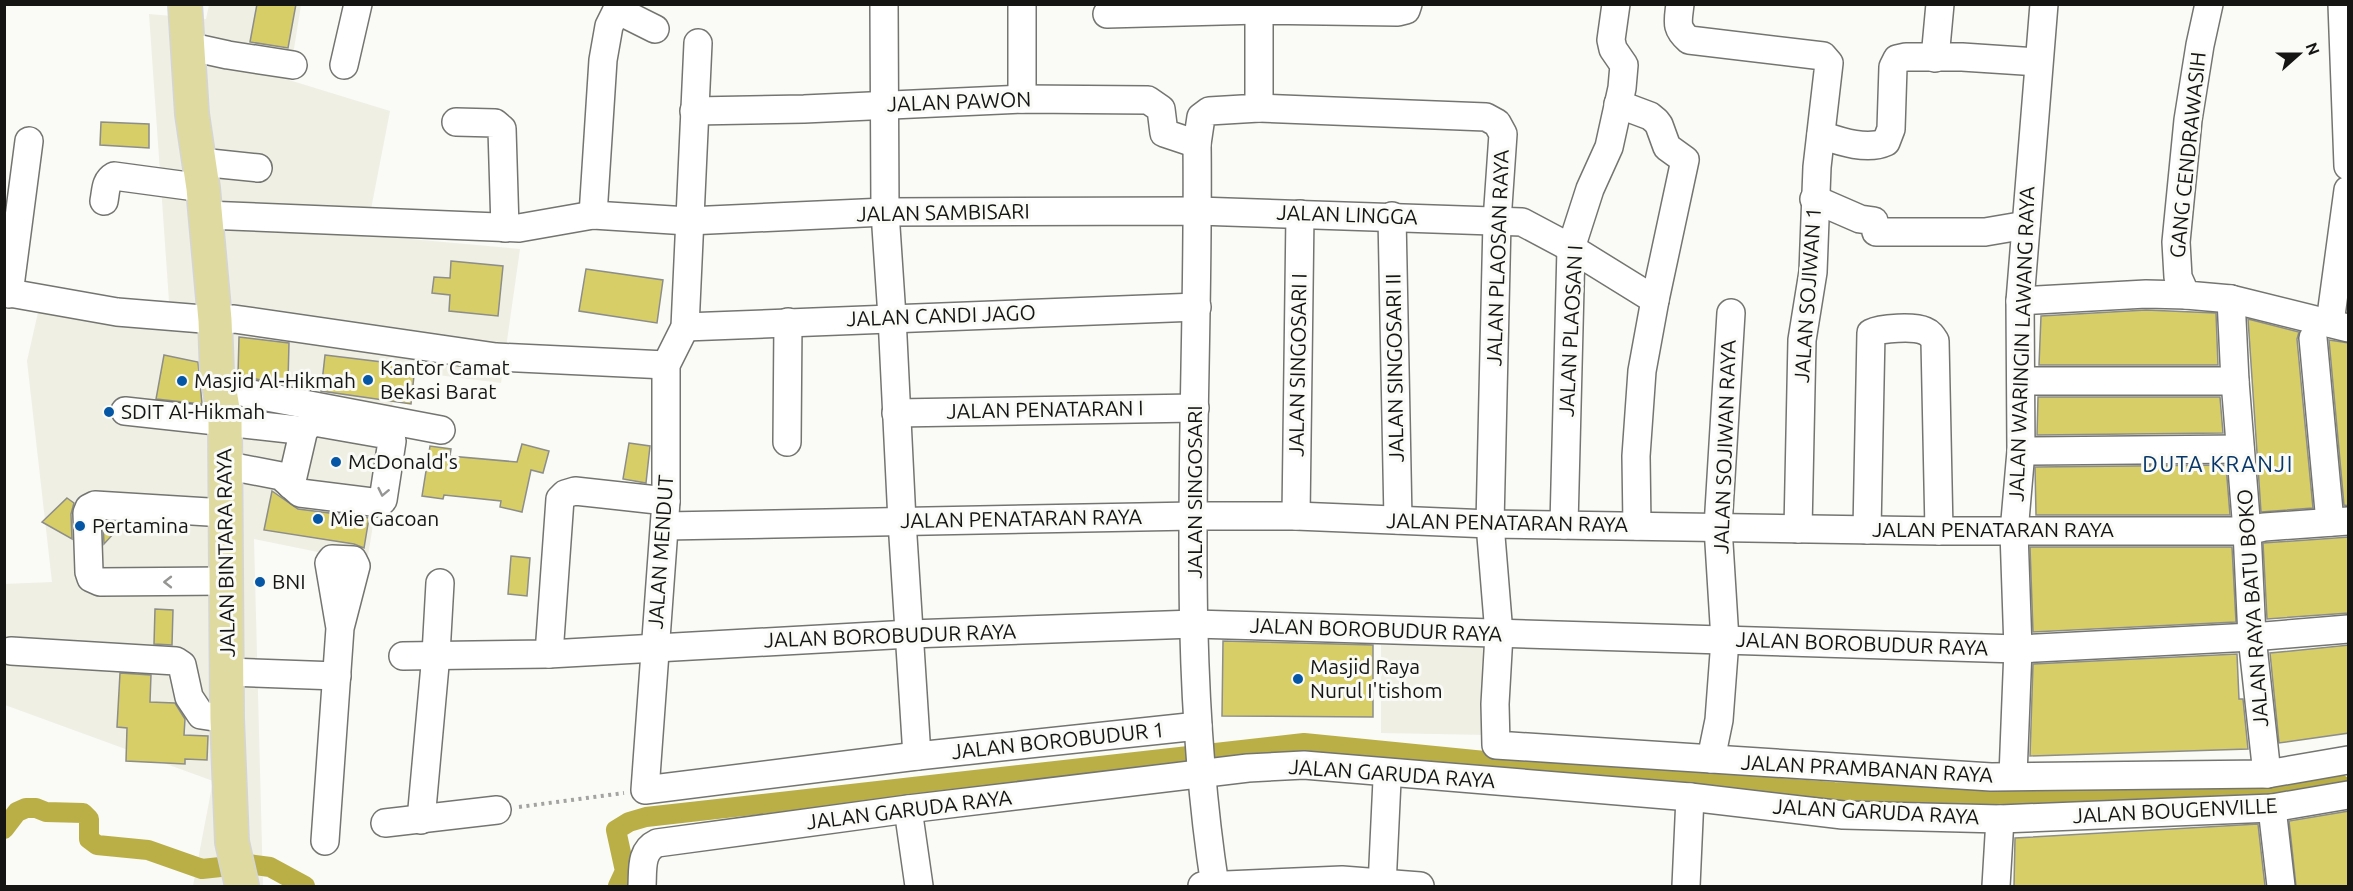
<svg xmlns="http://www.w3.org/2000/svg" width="2353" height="891" font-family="Ubuntu,sans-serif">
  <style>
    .built { fill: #f0efe4 }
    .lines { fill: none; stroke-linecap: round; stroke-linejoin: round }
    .canal { stroke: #b9af46; stroke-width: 20 }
    .building { fill: #d7ce67; stroke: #8d8d8a; stroke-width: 1.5 }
    .minor-casing { stroke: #747471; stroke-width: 30 }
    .major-casing { stroke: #d5d5d5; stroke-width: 36 }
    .path { stroke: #a3a3a1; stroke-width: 4; stroke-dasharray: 3 4.5; stroke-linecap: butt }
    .minor { stroke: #fff; stroke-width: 27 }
    .major { stroke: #dfdaa0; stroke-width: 33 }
    .oneway { stroke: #969695 }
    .poi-dot { fill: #0557a5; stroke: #fafaf7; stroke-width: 2 }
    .labels { text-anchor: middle; stroke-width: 6; stroke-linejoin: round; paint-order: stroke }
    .street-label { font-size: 21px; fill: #151514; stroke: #fafaf7 }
    .poi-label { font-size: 21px; fill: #151514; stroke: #fafaf7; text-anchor: start }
    .neighbourhood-label { font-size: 22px; letter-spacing: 1.5px; fill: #073668; stroke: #fafaf7 }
  </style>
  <rect width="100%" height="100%" fill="#fafaf7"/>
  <g class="built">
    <polygon points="209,5 301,5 289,80 390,111 366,235 520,249 501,383 398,370 367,562 254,539 263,886 193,886 213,781 5,705 4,584 52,582 27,361 39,308 171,330 149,14 206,19"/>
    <polygon points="1483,644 1489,735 1381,733 1381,645"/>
  </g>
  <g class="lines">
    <g class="canal">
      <polyline points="4,829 17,812 26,808 36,808 46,812 83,813 89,819 89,839 97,845 148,850 202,869 248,864 270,867 305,886"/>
      <polyline points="618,886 625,871 616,830 629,822 646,817 1304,743 1665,779 1834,792 2004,800 2223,794 2341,785"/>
    </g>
  </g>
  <g class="building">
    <polygon points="257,4 296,4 288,48 250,42"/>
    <polygon points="101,122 149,124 149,148 100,145"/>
    <polygon points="451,261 503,266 498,316 449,311 450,295 432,293 434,277 450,278"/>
    <polygon points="586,269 663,280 657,323 579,311"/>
    <polygon points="2146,310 2216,313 2218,365 2039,365 2041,316"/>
    <polygon points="2248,319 2299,332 2297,339 2313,508 2261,512"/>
    <polygon points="239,337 289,343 288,381 261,380 238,375"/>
    <polygon points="2329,340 2349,343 2349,506 2344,505"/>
    <polygon points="164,355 198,362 202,404 156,399"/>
    <polygon points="325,355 415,366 411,404 321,391"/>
    <polygon points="2038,397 2220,397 2223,433 2037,435"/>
    <polygon points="629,443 650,446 646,483 623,479"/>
    <polygon points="522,444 549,451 543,473 531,470 522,512 500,507 501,501 444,495 443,499 422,496 430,446 451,449 450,456 517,462"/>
    <polygon points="2226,465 2230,515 2036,515 2035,467"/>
    <polygon points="272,491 298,509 369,518 364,548 354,544 264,530"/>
    <polygon points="67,498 74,503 71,514 72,539 42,522"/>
    <polygon points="103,522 116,531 104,544"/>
    <polygon points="2349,537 2349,613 2267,619 2263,543"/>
    <polygon points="2030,547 2232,547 2236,622 2033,632"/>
    <polygon points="511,556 530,558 527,596 508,594"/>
    <polygon points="155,609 173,610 172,645 154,644"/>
    <polygon points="1223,641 1373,645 1373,717 1222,716"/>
    <polygon points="2349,645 2349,733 2279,743 2270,653"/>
    <polygon points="2237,654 2239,699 2243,699 2248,749 2030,756 2033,664"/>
    <polygon points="120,673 151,675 150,702 175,703 185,719 184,735 208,736 207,760 185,759 185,764 126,761 127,728 117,727"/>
    <polygon points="2349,811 2349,886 2296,886 2289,821"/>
    <polygon points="2258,824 2265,886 2014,886 2015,838"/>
  </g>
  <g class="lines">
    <defs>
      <g id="minor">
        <polyline points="884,4 885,212 892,317 902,521 917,756"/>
        <polyline points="1022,4 1022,99"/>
        <path d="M1680,4C1678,22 1675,28 1689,40L1823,56L1829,63L1817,167L1813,272L1802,340L1798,529"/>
        <polyline points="2209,4 2200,45 2188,120 2176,242 2178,277 2186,295 2231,299 2348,328"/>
        <polyline points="2342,4 2348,166"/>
        <polyline points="617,10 655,29"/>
        <polyline points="1107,14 1259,10"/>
        <polyline points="698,43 685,327 666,365 666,501 645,790 917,756 1198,726"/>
        <polyline points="187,46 228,55 293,65"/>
        <polyline points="1935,58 1940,4"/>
        <polyline points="344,65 358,4"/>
        <polyline points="1618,104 1650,116 1656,121 1659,125 1667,147 1685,160 1655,300"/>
        <polyline points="1259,108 1486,117 1497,123 1503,134 1497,221 1490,524 1499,634 1495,704 1496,745 1991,777 2267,774 2348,760"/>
        <polyline points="694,111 804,109 1022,99 1148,100 1161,109 1164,133 1197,144"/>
        <polyline points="456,122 495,123 502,129 505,228"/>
        <path d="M1821,135C1839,141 1867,151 1886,142L1891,129L1893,67L1897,59L1906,57H1962L2038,62"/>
        <polyline points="200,165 210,163 258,168"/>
        <polyline points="1814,199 1860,219 1874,221 1876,232 1985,232 2026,225"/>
        <path d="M104,201C106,191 105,181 114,176L203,188"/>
        <polyline points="205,215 519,228 593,215 688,221 885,212 1198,211 1522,222 1571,248 1655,300 1642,371 1636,456 1637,526"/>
        <polyline points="593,215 603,60 609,26 620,4"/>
        <polyline points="1392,216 1398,520"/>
        <polyline points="4,292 117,312 215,320 234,319 496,357 666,365"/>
        <polyline points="9,294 29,141"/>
        <polyline points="2231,299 2235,381 2247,531 2252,637 2267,774"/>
        <polyline points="2020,301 2146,294 2186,295"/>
        <polyline points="2330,323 2348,190"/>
        <polyline points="685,327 1197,307"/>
        <polyline points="2313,338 2330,522"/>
        <polyline points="2021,381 2235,381"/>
        <polyline points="220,388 441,430"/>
        <polyline points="125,411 298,430 304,429 314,422 388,435 392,441 383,500 380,503 300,493 281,476 224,465"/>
        <polyline points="896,413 1195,408"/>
        <polyline points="787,442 788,322"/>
        <polyline points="2021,451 2240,449"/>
        <polyline points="291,485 304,429"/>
        <polyline points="225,513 95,505 89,508 87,513 89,572 91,578 100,582 226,581"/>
        <polyline points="1296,516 1300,214"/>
        <polyline points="1564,525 1571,248 1590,189 1609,147 1622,88 1624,65 1613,49 1611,40 1616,4"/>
        <polyline points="665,526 1194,516 1296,516 1490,524 1939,531 2247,531 2264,527 2348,521"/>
        <path d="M1867,530L1871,333C1881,328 1914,326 1925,331C1930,333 1932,336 1935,341L1939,531"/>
        <polyline points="11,651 176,661 182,665 189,697 201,715 227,719"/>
        <polyline points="549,654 560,499 565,494 575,491 666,501"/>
        <polyline points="403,656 549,654 910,634 1194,624 2018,649 2252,637 2348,629"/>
        <polyline points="228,672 337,676"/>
        <polyline points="1711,759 1719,720 1725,640 1718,527 1731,313"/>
        <polyline points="2013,776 2018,649 2014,532 2021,451 2020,301 2044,4"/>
        <polyline points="2272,808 2281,886"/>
        <polyline points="908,809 919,886"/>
        <polyline points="421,820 436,654 440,583"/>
        <polyline points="385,823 497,810"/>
        <polyline points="325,841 340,628 356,566 353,560 332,559 329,563 340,628"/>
        <path d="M642,886C643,870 640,851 657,843L908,809L1248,768L1304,765L1690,797L1843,815L2000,819L2272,808L2348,795"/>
        <polyline points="1202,886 1342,880 1420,886"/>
        <path d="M1215,886C1177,641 1200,391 1197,144L1201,117L1209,111L1259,108V10L1398,12L1406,10L1408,4"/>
        <polyline points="1382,886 1387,780 1390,773"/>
        <polyline points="1686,886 1690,797"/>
        <polyline points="1996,886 2000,819"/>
      </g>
      <polyline id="major" points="185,4 192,114 203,188 215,320 217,373 225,421 227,719 232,842 242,886"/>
    </defs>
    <use href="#minor" class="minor-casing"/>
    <use href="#major" class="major-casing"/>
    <polyline class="path" points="519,807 624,793"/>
    <use href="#minor" class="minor"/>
    <use href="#major" class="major"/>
  </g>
  <defs><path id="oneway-chevron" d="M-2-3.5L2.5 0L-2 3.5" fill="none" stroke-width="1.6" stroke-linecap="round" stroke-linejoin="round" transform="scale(1.5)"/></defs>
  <g class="oneway">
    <use href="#oneway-chevron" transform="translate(383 492) rotate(102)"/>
    <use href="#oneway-chevron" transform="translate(168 582) rotate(180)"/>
  </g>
  <g class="poi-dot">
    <circle cx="368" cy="380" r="6"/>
    <circle cx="182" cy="381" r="6"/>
    <circle cx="109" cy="412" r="6"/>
    <circle cx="336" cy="462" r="6"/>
    <circle cx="318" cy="519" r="6"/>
    <circle cx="80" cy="526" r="6"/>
    <circle cx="260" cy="582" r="6"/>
    <circle cx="1298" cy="679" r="6"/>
  </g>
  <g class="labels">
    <g class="street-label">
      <text transform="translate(959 102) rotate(-2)" y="7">JALAN PAWON</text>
      <text transform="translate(2188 155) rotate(-84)" y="7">GANG CENDRAWASIH</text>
      <text transform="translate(943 213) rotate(-1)" y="7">JALAN SAMBISARI</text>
      <text transform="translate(1347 215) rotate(2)" y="7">JALAN LINGGA</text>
      <text transform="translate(1498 258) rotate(-88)" y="7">JALAN PLAOSAN RAYA</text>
      <text transform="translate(1808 295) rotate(-86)" y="7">JALAN SOJIWAN 1</text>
      <text transform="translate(941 316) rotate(-2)" y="7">JALAN CANDI JAGO</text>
      <text transform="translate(1571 331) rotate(-87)" y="7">JALAN PLAOSAN I</text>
      <text transform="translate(2022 344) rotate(-88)" y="7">JALAN WARINGIN LAWANG RAYA</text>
      <text transform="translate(1298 365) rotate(-89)" y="7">JALAN SINGOSARI I</text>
      <text transform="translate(1395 368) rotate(-91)" y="7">JALAN SINGOSARI II</text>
      <text transform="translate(1045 410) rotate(-1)" y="7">JALAN PENATARAN I</text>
      <text transform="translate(1725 447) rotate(-88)" y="7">JALAN SOJIWAN RAYA</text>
      <text transform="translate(1195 492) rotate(-90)" y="7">JALAN SINGOSARI</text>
      <text transform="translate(1021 519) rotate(-1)" y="7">JALAN PENATARAN RAYA</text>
      <text transform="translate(1507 523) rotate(1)" y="7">JALAN PENATARAN RAYA</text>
      <text x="1993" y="537">JALAN PENATARAN RAYA</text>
      <text transform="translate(661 552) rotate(-86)" y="7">JALAN MENDUT</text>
      <text transform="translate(226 553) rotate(-91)" y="7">JALAN BINTARA RAYA</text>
      <text transform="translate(2253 608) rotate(-94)" y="7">JALAN RAYA BATU BOKO</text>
      <text transform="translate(1376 630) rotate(2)" y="7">JALAN BOROBUDUR RAYA</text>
      <text transform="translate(890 636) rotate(-2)" y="7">JALAN BOROBUDUR RAYA</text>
      <text transform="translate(1862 644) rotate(2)" y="7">JALAN BOROBUDUR RAYA</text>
      <text transform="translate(1058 741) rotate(-6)" y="7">JALAN BOROBUDUR 1</text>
      <text transform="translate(1867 769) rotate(3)" y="7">JALAN PRAMBANAN RAYA</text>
      <text transform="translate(1392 774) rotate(4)" y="7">JALAN GARUDA RAYA</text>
      <text transform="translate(909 810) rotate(-7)" y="7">JALAN GARUDA RAYA</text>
      <text transform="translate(2175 811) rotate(-3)" y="7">JALAN BOUGENVILLE</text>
      <text transform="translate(1876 812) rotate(3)" y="7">JALAN GARUDA RAYA</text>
    </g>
    <g class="poi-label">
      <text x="380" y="375">Kantor Camat<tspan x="380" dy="24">Bekasi Barat</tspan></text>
      <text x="194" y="388">Masjid Al-Hikmah</text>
      <text x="121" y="419">SDIT Al-Hikmah</text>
      <text x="348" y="469">McDonald's</text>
      <text x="330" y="526">Mie Gacoan</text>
      <text x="92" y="533">Pertamina</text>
      <text x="272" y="589">BNI</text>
      <text x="1310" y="674">Masjid Raya<tspan x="1310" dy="24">Nurul I'tishom</tspan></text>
    </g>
    <g class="neighbourhood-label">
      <text x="2218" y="472">DUTA KRANJI</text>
    </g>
  </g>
  <rect width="2353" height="891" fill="none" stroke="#151514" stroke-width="12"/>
  <g transform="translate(2299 54) rotate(69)" stroke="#fafaf7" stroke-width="4.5" paint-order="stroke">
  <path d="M0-4.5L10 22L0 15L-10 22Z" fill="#151514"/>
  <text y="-9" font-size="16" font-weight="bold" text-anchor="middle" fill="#151514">N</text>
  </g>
</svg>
